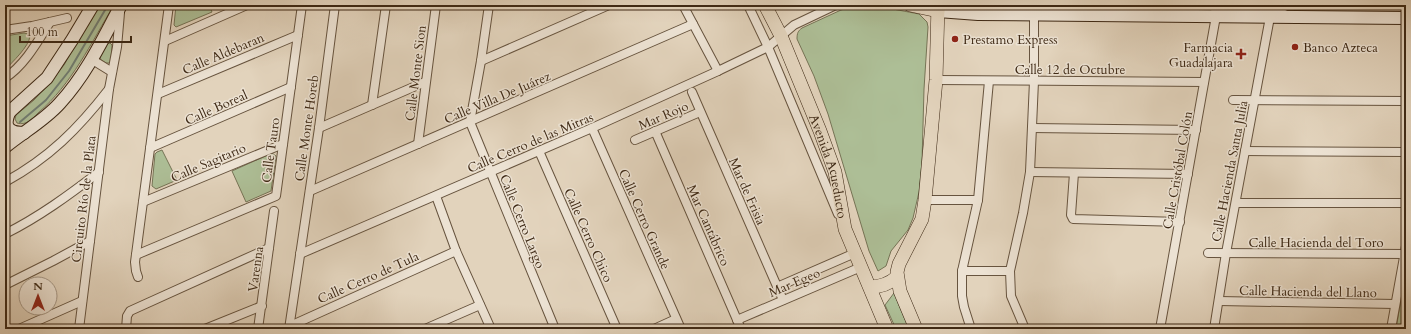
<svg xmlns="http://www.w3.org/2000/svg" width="1411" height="334" font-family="Cardo,serif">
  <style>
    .green { fill: #adbe96; stroke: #767456 }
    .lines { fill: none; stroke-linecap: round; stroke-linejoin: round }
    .stream { stroke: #727e73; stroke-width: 2 }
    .street-casing { stroke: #67543f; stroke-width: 10 }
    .secondary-casing { stroke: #3e2915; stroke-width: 14 }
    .primary-casing { stroke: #3e2915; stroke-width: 14 }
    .street { stroke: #ece2d3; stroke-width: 8 }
    .secondary { stroke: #ece2d3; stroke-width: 12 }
    .primary { stroke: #e2d3bc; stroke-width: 13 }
    .poi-dot { fill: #8f2418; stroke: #ece2d3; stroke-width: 1.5 }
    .labels { text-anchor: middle; stroke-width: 3; stroke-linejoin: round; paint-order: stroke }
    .poi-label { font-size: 13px; fill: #3e2915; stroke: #ece2d3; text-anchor: start }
    .street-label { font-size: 13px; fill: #3e2915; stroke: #ece2d3 }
  </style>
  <rect width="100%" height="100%" fill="#e2d3bc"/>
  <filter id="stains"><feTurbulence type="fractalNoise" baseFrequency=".005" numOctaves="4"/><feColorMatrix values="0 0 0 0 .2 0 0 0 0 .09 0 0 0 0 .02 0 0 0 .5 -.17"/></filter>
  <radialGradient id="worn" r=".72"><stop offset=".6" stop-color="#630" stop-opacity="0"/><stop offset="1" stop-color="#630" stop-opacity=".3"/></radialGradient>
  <g class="green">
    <path d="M98,5H114C91,43 72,84 38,113C32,119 26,126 17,123L15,119L16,115L34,100L48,85L64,65Z"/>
    <polygon points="176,5 209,5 212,12 176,27 174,25"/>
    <path d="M858,5H872L919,14L927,22L928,27L924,89L922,162L919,192L913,218L908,230L891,251L886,266L878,271L869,251L828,114L814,76L797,39C797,33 798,31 802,28L841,10Z"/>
    <path d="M24,33L28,34L30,36C29,47 12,62 5,70V36Z"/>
    <polygon points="110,43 112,45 111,61 109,63 106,63 100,59 100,56 107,44"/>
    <polygon points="162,150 177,180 156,189 152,186 155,154 157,152"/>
    <polygon points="272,153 276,156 271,191 246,202 232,171"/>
    <polygon points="1406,270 1406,329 1396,329"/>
    <polygon points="894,293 909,329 896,329 885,305"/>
  </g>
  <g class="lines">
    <polyline class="stream" points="20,122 46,100 69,71 108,5"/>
    <defs>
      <g id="street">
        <polyline points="489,5 481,61 470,122 555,329"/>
        <polyline points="683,5 718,71"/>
        <polyline points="748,5 768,47 838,214"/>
        <polyline points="5,30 32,26 67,18"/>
        <polyline points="165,41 247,5"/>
        <polyline points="91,59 112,72"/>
        <polyline points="481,61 609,5"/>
        <path d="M5,78C25,65 38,41 50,22"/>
        <polyline points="936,80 1204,82"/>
        <polyline points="692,92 783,300"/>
        <polyline points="158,94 298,35"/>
        <polyline points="1233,100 1406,101"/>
        <polyline points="372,105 386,5"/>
        <polyline points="319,128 425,82"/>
        <polyline points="592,128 681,329"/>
        <polyline points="1032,128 1196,130"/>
        <polyline points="655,131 741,329"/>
        <polyline points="635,140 700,112"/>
        <polyline points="418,144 436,5"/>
        <polyline points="150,148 291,87"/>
        <polyline points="539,151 617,329"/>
        <polyline points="1245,151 1406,152"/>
        <polyline points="1030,172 1188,174"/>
        <polyline points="1074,173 1071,215 1073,219 1180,222"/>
        <path d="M5,182C49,158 78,129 109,89"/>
        <polyline points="310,191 693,24"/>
        <polyline points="436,196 456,251 491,329"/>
        <polyline points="925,200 978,200"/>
        <polyline points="143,202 283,144"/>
        <polyline points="1236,203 1406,203"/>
        <path d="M5,234C39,217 69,195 99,172"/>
        <polyline points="1208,253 1406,254"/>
        <polyline points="300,254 592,128 718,71 768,47 794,25 836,5"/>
        <polyline points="136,255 276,196 302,5"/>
        <polyline points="962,271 1010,271"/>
        <polyline points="138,277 136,271 135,262 169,5"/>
        <polyline points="5,285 53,261 90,241"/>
        <polyline points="777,287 855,253"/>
        <polyline points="1219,301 1395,304"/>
        <polyline points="737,320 861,267"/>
        <polyline points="290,326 456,251"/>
        <polyline points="19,329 82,301"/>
        <polyline points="79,329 109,89 117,47 120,13"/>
        <polyline points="126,329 127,316 130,311 269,248"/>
        <polyline points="205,329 262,306"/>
        <polyline points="258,329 274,211"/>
        <polyline points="289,329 319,128 335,5"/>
        <polyline points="425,329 480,305"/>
        <polyline points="654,329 676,319"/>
        <polyline points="971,329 964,307 962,296 962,271 978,200 989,81"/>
        <polyline points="1025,329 1011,296 1010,271 1023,213 1030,172 1034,81 1034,14"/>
        <polyline points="1160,329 1216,16"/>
        <polyline points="1214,329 1226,253 1270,17"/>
        <polyline points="1391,329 1406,246"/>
      </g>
      <g id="secondary">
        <polyline points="938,11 978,14 1406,18"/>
        <polyline points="1216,16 1218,9 1223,7 1279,6 1284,5"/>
        <path d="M9,113C3,127 9,133 24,133"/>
        <polyline points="5,116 47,78 72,40 93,5"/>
        <path d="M5,147C23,132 44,121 60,103C86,75 103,39 121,5"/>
      </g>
      <g id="primary">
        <path id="s1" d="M765,5L781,36L820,131L835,172L845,229L887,329"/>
        <polyline points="910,5 938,11"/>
        <path d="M870,287C881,287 889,284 897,277"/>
        <polyline points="916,329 900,291 897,272 899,264 922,219 925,200 936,80 938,5"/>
      </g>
    </defs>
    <use href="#street" class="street-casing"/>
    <use href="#secondary" class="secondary-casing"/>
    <use href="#primary" class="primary-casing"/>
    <use href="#street" class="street"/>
    <use href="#secondary" class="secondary"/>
    <use href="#primary" class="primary"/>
  </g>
  <g class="poi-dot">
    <circle cx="955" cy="39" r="4"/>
    <circle cx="1295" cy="47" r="4"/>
    <path d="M1239 48h4v4h4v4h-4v4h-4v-4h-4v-4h4z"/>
  </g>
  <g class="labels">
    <g class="poi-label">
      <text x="963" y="44">Prestamo Express</text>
      <text x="1233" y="52" text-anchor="end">Farmacia<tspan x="1233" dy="15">Guadalajara</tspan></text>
      <text x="1303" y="52">Banco Azteca</text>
    </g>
    <g class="street-label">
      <text transform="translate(223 53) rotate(-23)" y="5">Calle Aldebaran</text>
      <text x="1070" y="74">Calle 12 de Octubre</text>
      <text transform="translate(415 73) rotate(-83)" y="5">Calle Monte Sion</text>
      <text transform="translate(497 97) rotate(-23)" y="5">Calle Villa De Juárez</text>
      <text transform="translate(216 107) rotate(-24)" y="5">Calle Boreal</text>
      <text transform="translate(663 115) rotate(-23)" y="5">Mar Rojo</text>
      <text transform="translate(306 128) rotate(-82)" y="5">Calle Monte Horeb</text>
      <text transform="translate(530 142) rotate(-23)" y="5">Calle Cerro de las Mitras</text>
      <text transform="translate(270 150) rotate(-82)" y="5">Calle Tauro</text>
      <text transform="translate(208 162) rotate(-23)" y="5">Calle Sagitario</text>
      <text dy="5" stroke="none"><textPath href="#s1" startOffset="174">Avenida Acueducto</textPath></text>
      <text transform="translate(1177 170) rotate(-80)" y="5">Calle Cristóbal Colón</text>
      <text transform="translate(1229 171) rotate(-79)" y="5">Calle Hacienda Santa Julia</text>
      <text transform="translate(748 191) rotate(66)" y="5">Mar de Frisia</text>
      <text transform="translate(83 199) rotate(-83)" y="5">Circuito Río de la Plata</text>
      <text transform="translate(645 219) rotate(66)" y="5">Calle Cerro Grande</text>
      <text transform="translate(523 221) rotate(68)" y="5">Calle Cerro Largo</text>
      <text transform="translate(709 225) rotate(66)" y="5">Mar Cantábrico</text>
      <text transform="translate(589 235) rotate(66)" y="5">Calle Cerro Chico</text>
      <text x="1316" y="247">Calle Hacienda del Toro</text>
      <text transform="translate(255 269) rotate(-82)" y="5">Varenna</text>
      <text transform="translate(368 277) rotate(-24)" y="5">Calle Cerro de Tula</text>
      <text transform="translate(794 282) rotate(-23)" y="5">Mar Egeo</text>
      <text transform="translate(1308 291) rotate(1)" y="5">Calle Hacienda del Llano</text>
    </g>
  </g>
  <rect width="1411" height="334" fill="none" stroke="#e2d3bc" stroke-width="20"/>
  <rect x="6" y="6" width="1399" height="322" fill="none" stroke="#3e2915" stroke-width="2"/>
  <rect x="10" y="10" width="1391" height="314" fill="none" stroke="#3e2915"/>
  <g transform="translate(38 296)"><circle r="19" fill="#ece2d3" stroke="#a69887"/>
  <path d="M0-3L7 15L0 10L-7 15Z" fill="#8f2418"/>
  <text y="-6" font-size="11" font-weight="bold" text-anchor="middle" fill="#3e2915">N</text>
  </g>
  <path d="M20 36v6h111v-6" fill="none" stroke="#3e2915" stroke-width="2"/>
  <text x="26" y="36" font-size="12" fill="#3e2915" stroke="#ece2d3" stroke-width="3" paint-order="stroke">100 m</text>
  <rect width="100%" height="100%" filter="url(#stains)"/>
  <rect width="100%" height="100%" fill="url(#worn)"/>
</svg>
